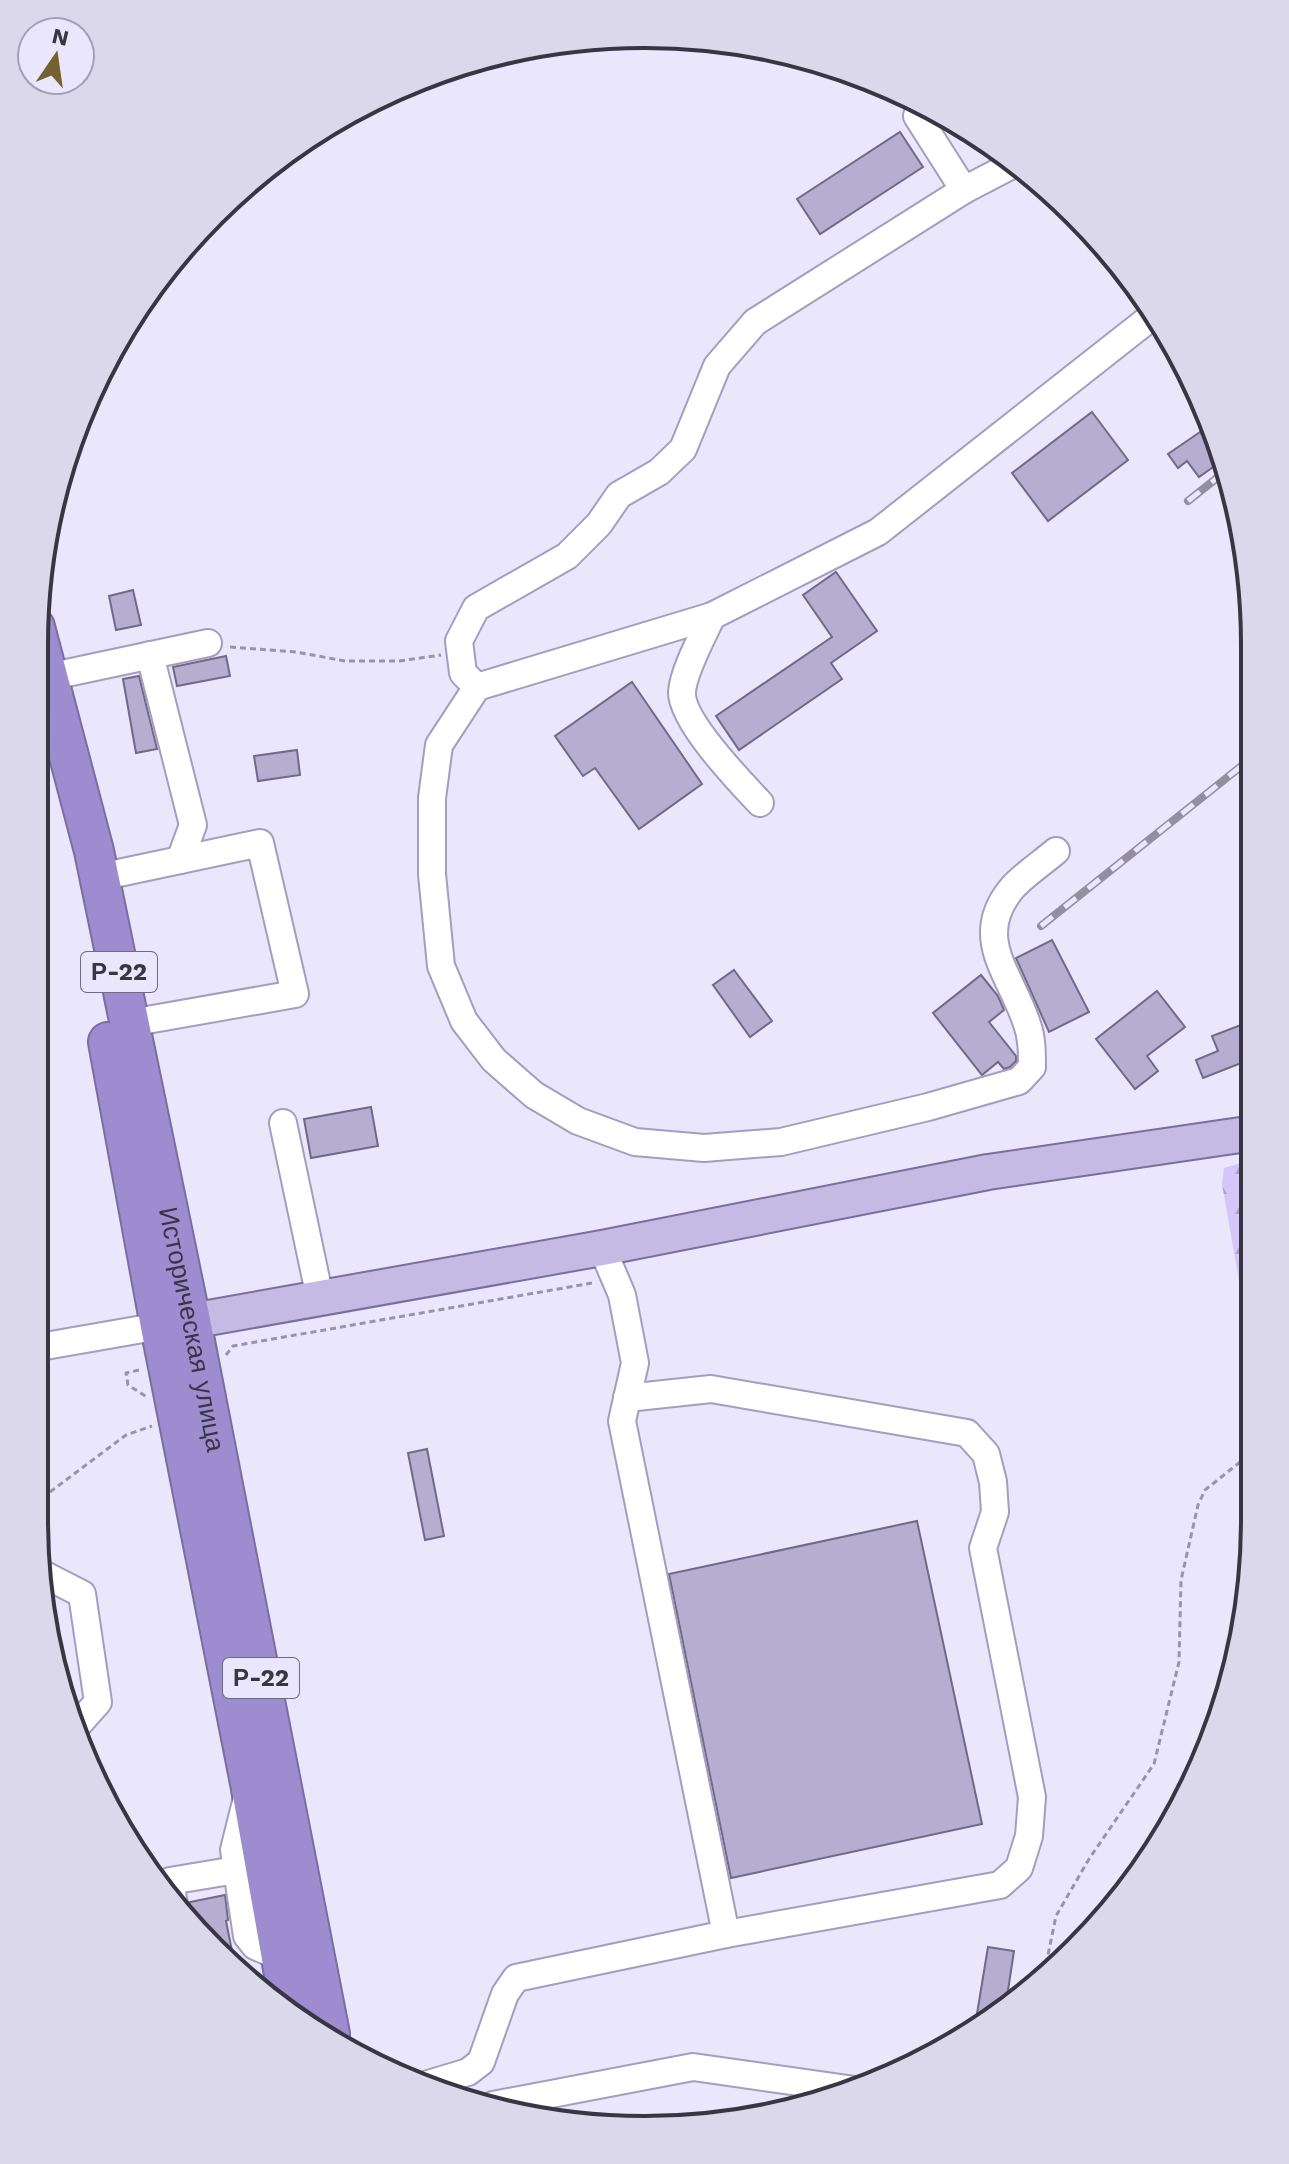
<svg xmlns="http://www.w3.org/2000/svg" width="1289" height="2164" font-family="'Work Sans',sans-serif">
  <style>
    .forest { fill: url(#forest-firs) }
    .building { fill: #b6aed0; stroke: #706988; stroke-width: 2 }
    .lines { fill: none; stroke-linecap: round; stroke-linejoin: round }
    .minor-casing { stroke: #a59dbe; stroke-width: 30 }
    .major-casing { stroke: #7b6e9f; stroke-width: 38 }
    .highway-casing { stroke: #7b6e9f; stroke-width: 42 }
    .path { stroke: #9995a7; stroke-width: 3; stroke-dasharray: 6 4; stroke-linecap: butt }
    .minor { stroke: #fff; stroke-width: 26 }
    .major { stroke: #c5bae3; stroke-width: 34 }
    .highway { stroke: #9e8cd0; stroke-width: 38 }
    .rail-casing { stroke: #938fa1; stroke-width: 8 }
    .rail { stroke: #eae6fb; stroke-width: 5; stroke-dasharray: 15; stroke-linecap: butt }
    .labels { text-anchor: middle; stroke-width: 7; stroke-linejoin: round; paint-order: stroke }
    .shield { fill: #eae6fb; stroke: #6e6b7b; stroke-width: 2 }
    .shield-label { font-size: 24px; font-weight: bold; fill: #393644 }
    .street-label { font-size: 26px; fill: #393644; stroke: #eae6fb }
    .rim { fill: none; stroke: #393644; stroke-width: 4 }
  </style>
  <defs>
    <pattern id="forest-firs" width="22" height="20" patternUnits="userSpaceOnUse" patternTransform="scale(2)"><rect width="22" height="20" fill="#d3c7f9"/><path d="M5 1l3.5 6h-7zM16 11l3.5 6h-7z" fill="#aca2cb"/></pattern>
  </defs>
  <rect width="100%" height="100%" fill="#eae6fb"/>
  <polygon class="forest" points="1254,1159 1254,1366 1222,1184 1224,1168"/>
  <g class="building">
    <polygon points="900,132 923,167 820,234 797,199"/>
    <polygon points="1092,412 1128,460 1048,521 1012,473"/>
    <polygon points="1200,432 1206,440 1213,435 1223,460 1199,477 1187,461 1178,468 1168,454"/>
    <polygon points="836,572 877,631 831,663 842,679 739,750 716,716 832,637 803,595"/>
    <polygon points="133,590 141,625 116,630 109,596"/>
    <polygon points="226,656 230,676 177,686 173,667"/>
    <polygon points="139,676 157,749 136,753 123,679"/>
    <polygon points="632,682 702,784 639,829 595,768 583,776 555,736"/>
    <polygon points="297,750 300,775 258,781 254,756"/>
    <polygon points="1052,940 1089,1012 1049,1032 1016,958"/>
    <polygon points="734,970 772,1021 750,1037 713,985"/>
    <polygon points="981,975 998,996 1004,1010 989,1022 1016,1056 1016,1061 1010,1067 1004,1069 998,1062 982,1075 933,1013"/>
    <polygon points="1157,991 1185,1027 1147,1056 1158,1071 1135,1089 1096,1039"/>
    <polygon points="1254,1020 1254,1058 1203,1078 1196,1060 1218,1051 1212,1036"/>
    <polygon points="371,1107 378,1146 311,1158 304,1119"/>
    <polygon points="427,1449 444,1536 425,1540 408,1453"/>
    <polygon points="917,1521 982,1824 731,1878 669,1574"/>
    <polygon points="225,1895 228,1920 226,1921 235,1966 207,1938 204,1923 194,1925 191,1922 189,1910 190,1902"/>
    <polygon points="988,1947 1014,1951 1005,2010 975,2026"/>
  </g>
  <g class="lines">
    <defs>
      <g id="minor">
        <polyline points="917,116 964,190 1014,164"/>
        <path d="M712,616C703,635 683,672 682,692C681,720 740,782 760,803"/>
        <polyline points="150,655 193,825 180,860"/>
        <polyline points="48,677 208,643"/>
        <polyline points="477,687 463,673 459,641 476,608 567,556 599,524 619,495 659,472 683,449 717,366 755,322 964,190"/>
        <path d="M1056,851C1042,863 1025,874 1013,887C970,937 1011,974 1027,1024C1032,1038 1032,1052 1032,1067L1019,1081L928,1107L781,1142L704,1148L635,1142L578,1121L534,1095L494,1060L464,1021L441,966L432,874V798L439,745L477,687L712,616L878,532L1155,314"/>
        <polyline points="100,877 260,843 295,994 130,1023"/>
        <polyline points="283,1123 320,1298"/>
        <polyline points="34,1348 160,1326"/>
        <polyline points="627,1398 711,1389 967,1433 986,1454 993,1482 995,1512 983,1548 1032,1797 1029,1836 1019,1868 1000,1885 726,1934"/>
        <polyline points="43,1574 82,1594 98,1702 74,1729"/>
        <polyline points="247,1798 234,1850 247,1936 255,1946 281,1957"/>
        <polyline points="174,1905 170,1881 236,1870"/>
        <polyline points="425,2085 468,2072 481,2062 505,1994 516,1978 726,1934 622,1421 635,1363 622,1295 602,1248"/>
        <polyline points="493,2105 693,2067 855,2090"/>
      </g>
      <polyline id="major" points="163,1326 602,1248 988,1172 1254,1133"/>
      <g id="highway">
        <path id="s1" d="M35,627L94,851L191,1321L330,2034"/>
        <polyline points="108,1042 160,1326 250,1783 291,2014"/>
      </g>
    </defs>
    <use href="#minor" class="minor-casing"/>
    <use href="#major" class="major-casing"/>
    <use href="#highway" class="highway-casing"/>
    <g class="path">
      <polyline points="230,647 296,652 345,661 399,661 441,655"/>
      <polyline points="226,1355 233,1346 592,1283"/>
      <polyline points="139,1370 126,1373 128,1385 147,1397"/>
      <polyline points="34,1504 126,1435 152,1426"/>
      <polyline points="1044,1974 1056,1916 1089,1859 1154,1764 1179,1662 1181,1580 1198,1505 1205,1490 1254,1451"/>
    </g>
    <use href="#minor" class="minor"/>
    <use href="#major" class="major"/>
    <use href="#highway" class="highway"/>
    <defs>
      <g id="rail">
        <polyline points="1188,501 1227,470"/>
        <polyline points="1041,926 1254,756"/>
      </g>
    </defs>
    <use href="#rail" class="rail-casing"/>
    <use href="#rail" class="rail"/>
  </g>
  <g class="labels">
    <g class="shield">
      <rect x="81" y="952" width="76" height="40" rx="6"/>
      <rect x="223" y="1658" width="76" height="40" rx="6"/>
    </g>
    <g class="shield-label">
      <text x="119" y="980">Р-22</text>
      <text x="261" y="1686">Р-22</text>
    </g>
    <g class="street-label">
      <text dy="9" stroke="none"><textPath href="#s1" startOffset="720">Историческая улица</textPath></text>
    </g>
  </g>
  <path d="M0 0H1289V2164H0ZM644 48H645A596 596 0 0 1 1241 644V1520A596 596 0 0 1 645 2116H644A596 596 0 0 1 48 1520V644A596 596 0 0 1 644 48Z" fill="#dcd8ec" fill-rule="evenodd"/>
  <path class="rim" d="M644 48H645A596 596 0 0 1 1241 644V1520A596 596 0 0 1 645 2116H644A596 596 0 0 1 48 1520V644A596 596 0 0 1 644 48Z"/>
  <g transform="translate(56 56) rotate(13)"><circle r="38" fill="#eae6fb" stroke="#a3a0b2" stroke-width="2"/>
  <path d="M0-6L14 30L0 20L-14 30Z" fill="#75602f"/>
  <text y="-12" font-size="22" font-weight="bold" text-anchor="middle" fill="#393644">N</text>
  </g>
</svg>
